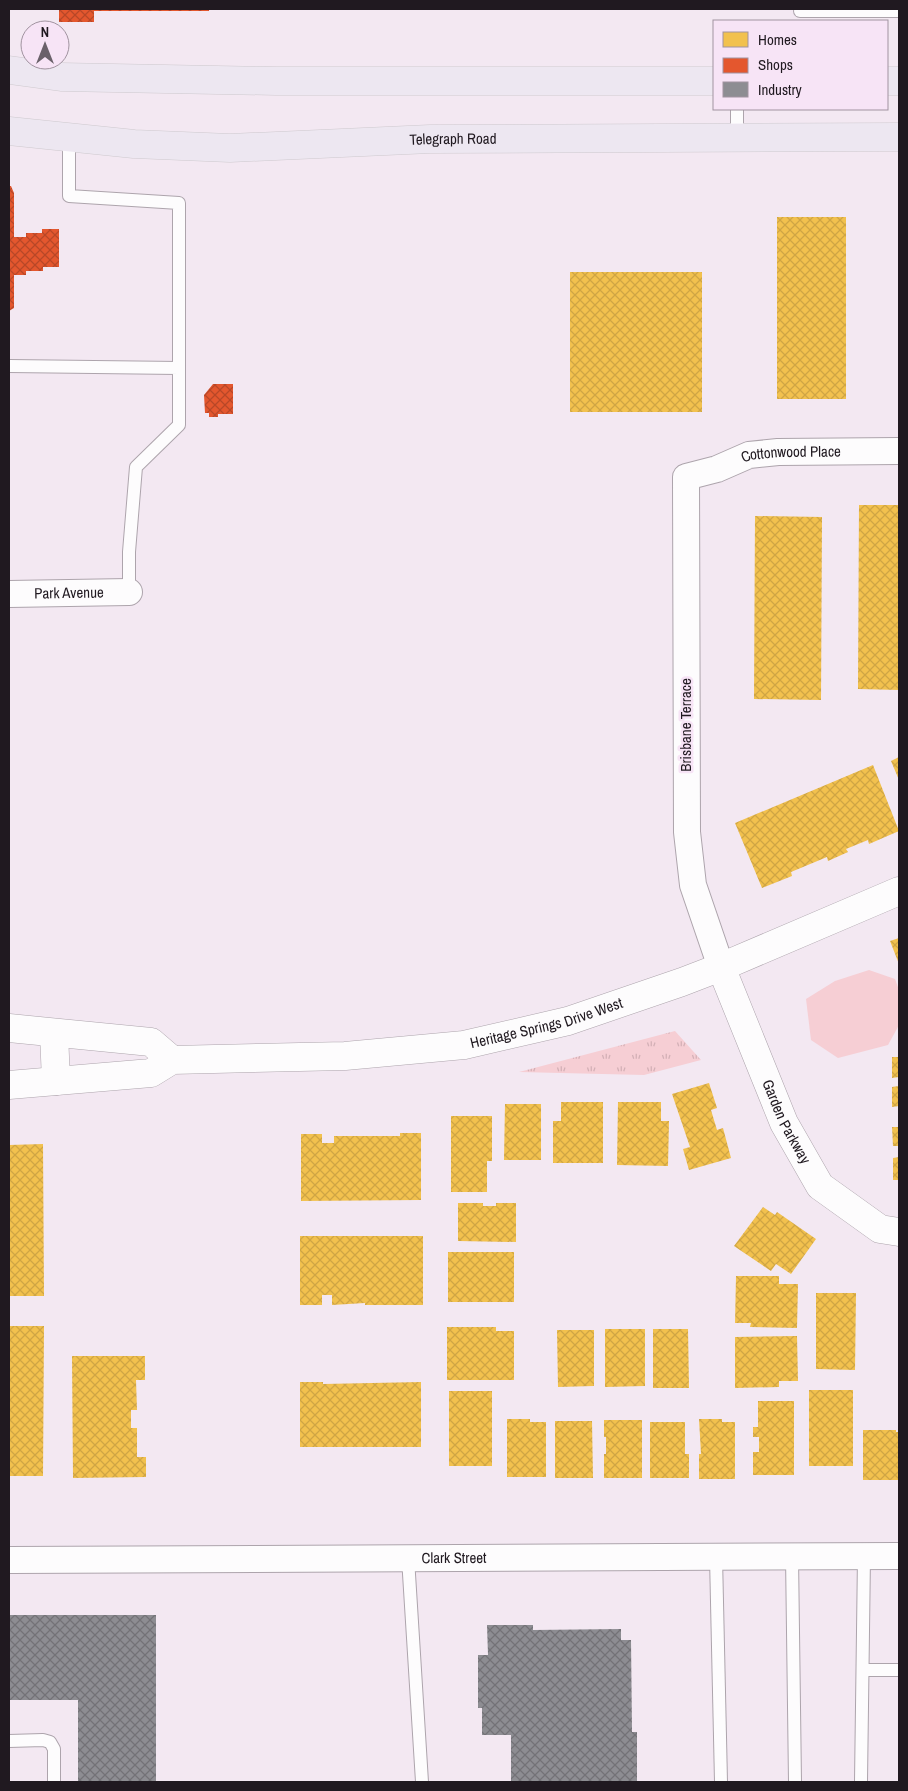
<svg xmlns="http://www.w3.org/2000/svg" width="908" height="1791" font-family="'Archivo Narrow',sans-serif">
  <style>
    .grass { fill: #f6ced4 }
    .park { fill: url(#park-tufts) }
    .homes { fill: url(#homes-cross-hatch) }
    .shops { fill: url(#shops-cross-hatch) }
    .industry { fill: url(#industry-cross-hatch) }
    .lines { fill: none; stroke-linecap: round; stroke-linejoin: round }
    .service-casing { stroke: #ada4ac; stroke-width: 14 }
    .minor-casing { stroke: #ada4ac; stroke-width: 28 }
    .tertiary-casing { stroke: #ada4ac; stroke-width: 29 }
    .primary-casing { stroke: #cec9ce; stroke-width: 29 }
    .service { stroke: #fdfcfd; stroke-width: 12 }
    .minor { stroke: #fdfcfd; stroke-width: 26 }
    .tertiary { stroke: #fdfcfd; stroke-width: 28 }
    .primary { stroke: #ede7f1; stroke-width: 28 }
    .labels { text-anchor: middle; stroke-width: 5; stroke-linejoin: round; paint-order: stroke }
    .street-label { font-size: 15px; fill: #201920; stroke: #f7e4f6 }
  </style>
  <defs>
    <pattern id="park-tufts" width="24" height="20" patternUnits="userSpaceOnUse" patternTransform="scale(1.25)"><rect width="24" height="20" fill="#f6ced4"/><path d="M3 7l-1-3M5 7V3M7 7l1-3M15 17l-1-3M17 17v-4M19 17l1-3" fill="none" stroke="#d3b0b6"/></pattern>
    <pattern id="homes-cross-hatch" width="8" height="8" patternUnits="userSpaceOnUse" patternTransform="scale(1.25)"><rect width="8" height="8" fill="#f2c14e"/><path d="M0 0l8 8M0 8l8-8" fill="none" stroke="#cfa544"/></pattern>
    <pattern id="shops-cross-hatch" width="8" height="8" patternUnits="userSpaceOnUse" patternTransform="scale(1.25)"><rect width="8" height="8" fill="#e4572e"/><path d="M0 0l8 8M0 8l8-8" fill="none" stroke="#b84727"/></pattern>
    <pattern id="industry-cross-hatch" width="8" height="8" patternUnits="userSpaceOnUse" patternTransform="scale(1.25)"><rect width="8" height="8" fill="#8d8d92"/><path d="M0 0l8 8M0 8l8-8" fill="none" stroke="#737277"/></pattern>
  </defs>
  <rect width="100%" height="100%" fill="#f3e8f2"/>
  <polygon class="grass" points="869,970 895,979 899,990 899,1025 888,1045 838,1058 811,1040 806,999 835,981"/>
  <polygon class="park" points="675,1031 701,1060 644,1075 519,1072"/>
  <g class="homes">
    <rect x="777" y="217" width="69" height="182"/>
    <rect x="570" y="272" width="132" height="140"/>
    <polygon points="859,505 899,505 899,690 858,689"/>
    <polygon points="755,516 822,517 821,700 754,699"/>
    <polygon points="899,757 899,780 891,761"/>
    <polygon points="873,765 899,831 869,844 868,840 846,849 848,852 828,861 827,857 791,872 792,876 762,888 735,823"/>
    <polygon points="899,938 899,964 890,941"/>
    <polygon points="892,1057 899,1057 899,1077 892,1078"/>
    <polygon points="709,1083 717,1108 711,1110 717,1130 723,1128 731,1158 689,1170 683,1149 690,1147 672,1094"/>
    <polygon points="899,1086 899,1106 892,1107 892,1087"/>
    <polygon points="561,1102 603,1102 603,1163 553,1163 553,1121 561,1121"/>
    <polygon points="618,1102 661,1102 661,1121 669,1121 668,1166 617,1165"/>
    <polygon points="505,1104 541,1104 541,1160 504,1160"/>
    <polygon points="451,1116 492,1116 492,1161 487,1161 487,1192 451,1192"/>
    <polygon points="892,1127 899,1127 899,1146 893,1146"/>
    <polygon points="400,1133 421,1133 421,1200 301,1201 301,1134 322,1134 322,1143 334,1143 334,1136 400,1136"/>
    <polygon points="43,1144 44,1296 9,1296 9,1145"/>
    <polygon points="899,1157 899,1180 893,1180 893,1158"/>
    <polygon points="458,1203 483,1203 483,1206 496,1206 496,1203 516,1203 516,1242 458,1241"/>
    <polygon points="763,1207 775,1215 777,1212 816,1239 791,1274 776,1264 771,1271 734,1246"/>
    <polygon points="300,1236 423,1236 423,1305 365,1305 365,1303 332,1305 332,1295 322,1295 322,1305 300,1305"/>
    <rect x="448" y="1252" width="66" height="50"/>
    <polygon points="736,1276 779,1276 779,1284 798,1284 797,1328 750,1327 751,1323 735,1323"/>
    <polygon points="816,1293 856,1293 855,1370 816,1369"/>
    <polygon points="9,1326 44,1326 43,1476 9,1476"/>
    <polygon points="447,1327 496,1327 496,1331 514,1331 514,1380 447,1380"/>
    <polygon points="605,1329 645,1329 645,1386 605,1387"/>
    <polygon points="653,1329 688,1329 689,1388 653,1388"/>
    <polygon points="557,1330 594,1330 594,1386 558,1387"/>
    <polygon points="797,1336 798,1381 779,1381 779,1387 735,1388 735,1337"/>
    <polygon points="72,1356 145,1356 145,1380 136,1380 137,1410 131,1410 131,1428 137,1428 137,1457 146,1457 146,1477 73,1478"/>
    <polygon points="300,1382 323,1382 323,1384 421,1382 421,1447 300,1447"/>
    <rect x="809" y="1390" width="44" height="76"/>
    <rect x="449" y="1391" width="43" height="75"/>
    <polygon points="758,1401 794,1401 794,1475 753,1475 753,1452 759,1452 759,1437 753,1437 753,1427 758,1427"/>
    <polygon points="507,1419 530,1419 530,1422 546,1422 546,1477 507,1477"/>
    <polygon points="699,1419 722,1419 722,1422 735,1422 735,1479 699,1479 699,1454 701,1454"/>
    <polygon points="604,1420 642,1420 642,1478 604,1478 604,1454 606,1454 606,1437 604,1437"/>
    <polygon points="555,1421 592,1421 593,1478 555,1478"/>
    <polygon points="650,1422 685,1422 685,1454 689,1454 689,1478 650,1478"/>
    <polygon points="863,1430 896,1430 896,1432 899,1432 899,1480 863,1480"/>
  </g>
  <g class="shops">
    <polygon points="59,9 209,9 209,11 94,11 94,22 59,22"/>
    <polygon points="9,186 11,186 14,193 14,237 26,237 26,233 42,233 42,229 59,229 59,267 43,267 43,271 26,271 26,275 14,275 14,308 9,311"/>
    <polygon points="213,384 233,384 233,414 218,414 218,417 209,417 209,413 205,413 204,395"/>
  </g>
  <g class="industry">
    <polygon points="9,1615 156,1615 156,1782 78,1782 78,1700 9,1700"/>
    <polygon points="487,1625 533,1625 533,1630 621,1629 621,1640 631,1640 632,1732 637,1732 637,1782 511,1782 511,1735 482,1735 482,1708 478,1708 478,1655 488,1655"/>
  </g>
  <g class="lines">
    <defs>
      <g id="service">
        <polyline points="800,11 899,11"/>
        <polyline points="737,109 737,137"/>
        <polyline points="69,137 69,196 179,203 179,368"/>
        <polyline points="9,366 179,368 179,425 136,467 129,552 129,592"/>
        <polyline points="792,1556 795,1782"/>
        <polyline points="716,1557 721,1782"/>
        <polyline points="408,1558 422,1782"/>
        <polyline points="863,1670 899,1670"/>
        <polyline points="9,1741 43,1740 50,1742 54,1749 54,1782"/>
        <polyline points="861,1782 864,1556"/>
      </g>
      <g id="minor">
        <path id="s1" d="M9,594L129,592"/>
        <path id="s2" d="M721,967L693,885L687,832L686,477L717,469L749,455L778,452L899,451"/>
        <path id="s3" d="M9,1560L899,1556"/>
      </g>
      <g id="tertiary">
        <path id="s4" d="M721,967L784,1123L820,1186L880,1229L899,1232"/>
        <polyline points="9,1028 151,1042 172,1060"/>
        <polyline points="54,1033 56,1081"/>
        <path id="s5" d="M9,1085L151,1073L172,1060L345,1056L464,1045L568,1021L682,982L721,967L899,891"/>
      </g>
      <g id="primary">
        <polyline points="9,70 61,77 276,81 714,81"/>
        <polyline points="887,81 899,81"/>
        <path id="s6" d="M9,131L134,144L230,148L430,139L899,137"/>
      </g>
    </defs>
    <use href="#service" class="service-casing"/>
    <use href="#minor" class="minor-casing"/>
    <use href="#tertiary" class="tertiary-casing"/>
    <use href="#primary" class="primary-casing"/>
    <use href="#service" class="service"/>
    <use href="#minor" class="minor"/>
    <use href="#tertiary" class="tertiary"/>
    <use href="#primary" class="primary"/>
  </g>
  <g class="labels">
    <g class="street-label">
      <text dy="5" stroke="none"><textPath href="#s6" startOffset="445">Telegraph Road</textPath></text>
      <text dy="5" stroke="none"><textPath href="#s2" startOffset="604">Cottonwood Place</textPath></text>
      <text dy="5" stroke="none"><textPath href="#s1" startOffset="60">Park Avenue</textPath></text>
      <text transform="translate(686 725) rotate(-90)" y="5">Brisbane Terrace</text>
      <text dy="5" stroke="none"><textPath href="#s5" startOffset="545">Heritage Springs Drive West</textPath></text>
      <text dy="5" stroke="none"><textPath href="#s4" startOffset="168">Garden Parkway</textPath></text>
      <text dy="5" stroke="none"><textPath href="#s3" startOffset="445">Clark Street</textPath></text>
    </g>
  </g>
  <rect width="908" height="1791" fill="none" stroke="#201920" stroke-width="20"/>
  <rect x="713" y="20" width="175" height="90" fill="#f7e4f6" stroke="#a193a0"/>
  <rect x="723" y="32" width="25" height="15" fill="#f2c14e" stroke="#a193a0"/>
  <text x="758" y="45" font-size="15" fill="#201920">Homes</text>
  <rect x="723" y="58" width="25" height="15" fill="#e4572e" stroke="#a193a0"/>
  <text x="758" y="70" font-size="15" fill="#201920">Shops</text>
  <rect x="723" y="82" width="25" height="15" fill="#8d8d92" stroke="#a193a0"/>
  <text x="758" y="95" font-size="15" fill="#201920">Industry</text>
  <g transform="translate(45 45)"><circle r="24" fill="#f7e4f6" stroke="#a193a0"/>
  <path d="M0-4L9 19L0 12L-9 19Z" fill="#6a616a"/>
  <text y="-8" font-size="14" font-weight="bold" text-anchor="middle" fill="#201920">N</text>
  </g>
</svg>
